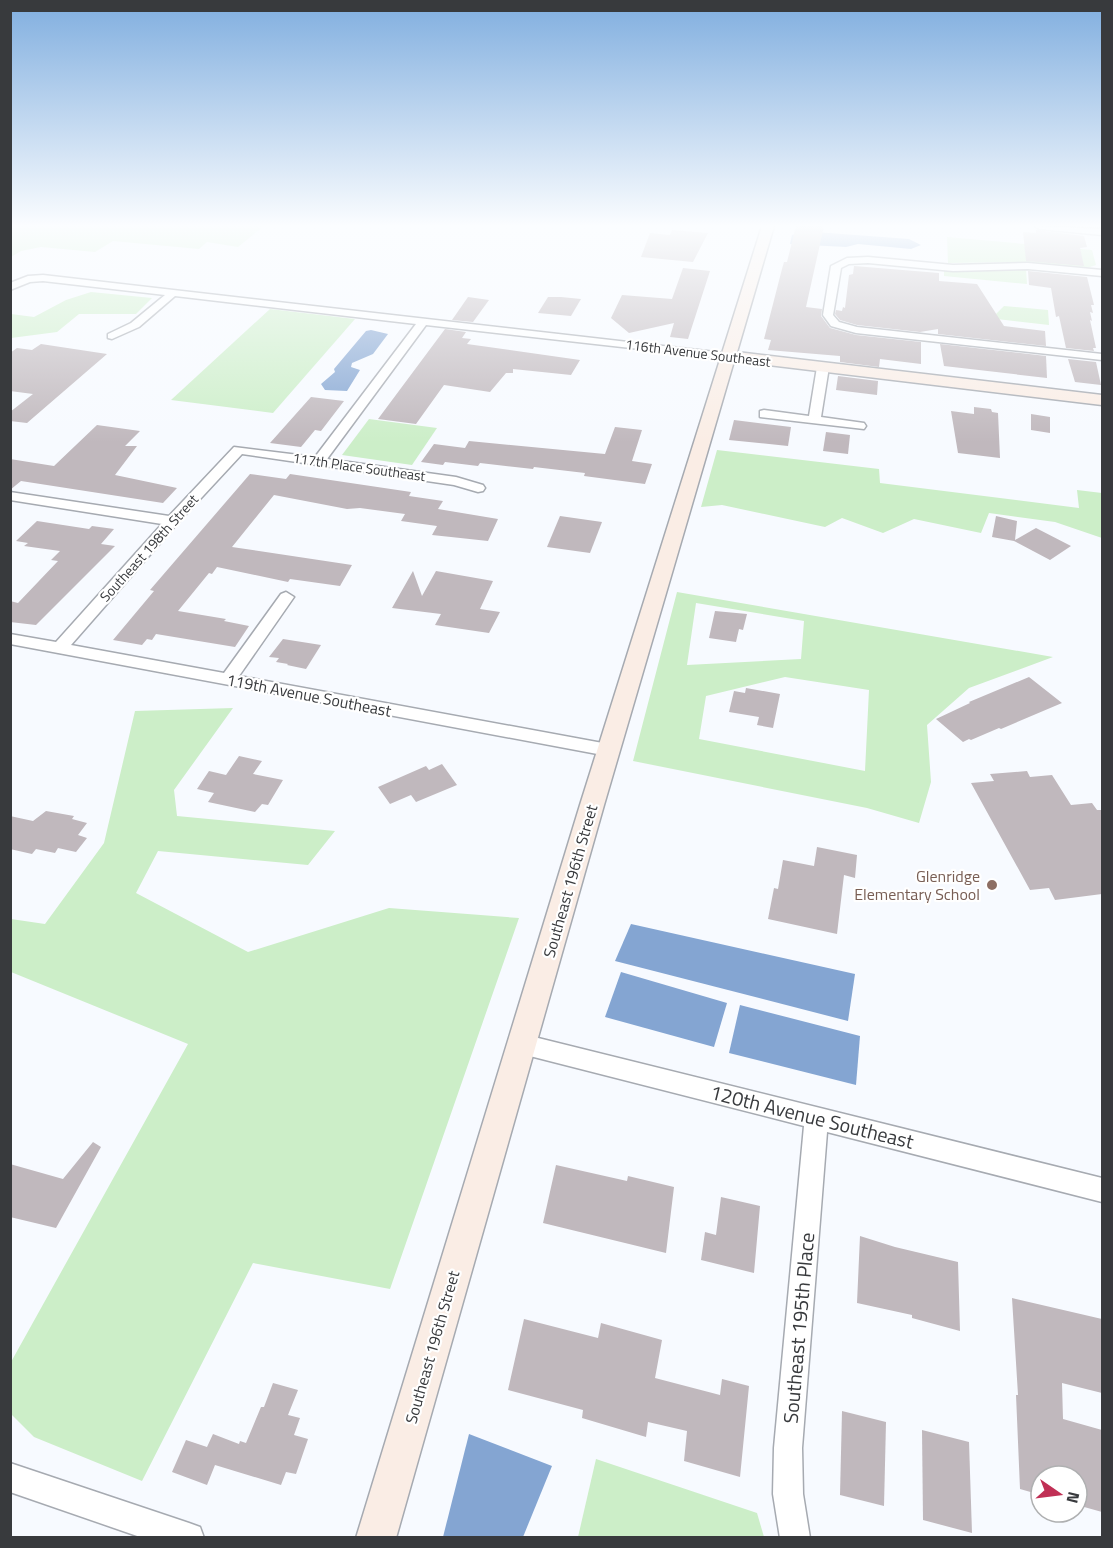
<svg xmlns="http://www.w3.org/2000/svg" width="1113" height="1548" font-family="'Titillium Web',sans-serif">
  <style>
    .green { fill: #cceec8; fill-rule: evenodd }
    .water { fill: #84a5d2 }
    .building { fill: #c0b8bd }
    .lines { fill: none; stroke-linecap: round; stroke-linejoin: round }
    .street-casing { stroke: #a6aab1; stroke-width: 3 }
    .secondary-casing { stroke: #a6aab1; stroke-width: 3 }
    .street { fill: #fff; fill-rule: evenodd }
    .secondary { fill: #faede5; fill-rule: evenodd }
    .education-dot { fill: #8d6e63; stroke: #fff; stroke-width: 2 }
    .labels { text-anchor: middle; stroke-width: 4.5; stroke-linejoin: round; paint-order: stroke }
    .far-street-label { font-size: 14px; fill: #383a3d; stroke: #fff }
    .street-label { font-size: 16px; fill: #383a3d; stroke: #fff }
    .education-label { font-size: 16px; fill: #785e54; stroke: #fff; text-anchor: end }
    .near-street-label { font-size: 20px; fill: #383a3d; stroke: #fff }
  </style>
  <rect width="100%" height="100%" fill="#f7faff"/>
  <g class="green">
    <polygon points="10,226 264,226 238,247 207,242 199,249 113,241 95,252 41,247 21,251 11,257"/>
    <polygon points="947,237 1092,250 1096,265 1087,268 1024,262 948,263"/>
    <polygon points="1026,269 1027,284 944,276 944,270 972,271"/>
    <polygon points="91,292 152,298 136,314 79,314 57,332 11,338 11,314 34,317 66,300"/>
    <polygon points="1004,306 1048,310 1049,325 997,319 996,314"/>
    <polygon points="270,309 355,319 273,413 171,400"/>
    <polygon points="369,419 437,428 412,465 342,455"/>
    <polygon points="717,450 879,469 880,483 1079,508 1077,490 1102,493 1102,538 1055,522 989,513 981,533 914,519 883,533 842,518 825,527 722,505 701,507"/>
    <path d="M677,592L1053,657L969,688L927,725L931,782L919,823L867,808L633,761ZM696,603L804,621L801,659L687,665ZM785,677L869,690L865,771L699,739L706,696Z"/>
    <polygon points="233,708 174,790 177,816 335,831 308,865 158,851 136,893 248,952 389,908 519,918 390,1289 253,1263 142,1481 34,1437 11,1414 11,1362 188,1044 11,972 11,919 45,924 104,843 135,711"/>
    <polygon points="596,1459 757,1513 764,1537 578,1537"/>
  </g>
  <g class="water">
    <polygon points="802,231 909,239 921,245 911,249 858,244 846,247 790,244 792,235"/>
    <polygon points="371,330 388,334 373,354 352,363 351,367 360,370 347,391 325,390 321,384 335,372 334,369 366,331"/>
    <polygon points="631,924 855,974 848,1021 615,961"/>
    <polygon points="621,972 727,1003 714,1047 605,1017"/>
    <polygon points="740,1005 860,1036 856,1085 729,1053"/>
    <polygon points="469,1434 552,1466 523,1537 443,1537"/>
  </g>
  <g class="building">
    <polygon points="796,226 824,226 806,307 822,309 821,316 830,328 856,335 921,342 921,364 880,359 879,367 840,362 840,356 768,350 771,340 764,339 782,269 784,262 787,262"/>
    <polygon points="672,230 708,233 693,262 641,257 650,233 670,235"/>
    <polygon points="1036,230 1084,236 1087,247 1080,248 1084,266 1026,261 1023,232 1036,233"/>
    <polygon points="854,266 939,273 939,281 977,284 1004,326 1045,331 1046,346 938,334 938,329 920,332 857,325 840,320 835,314 836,310 842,311 843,307 845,308 849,275 853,274"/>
    <polygon points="683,268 710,271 688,339 670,337 674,323 629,333 611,318 622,295 672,299"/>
    <polygon points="1028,271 1087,277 1094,305 1091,305 1093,313 1090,312 1092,321 1090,320 1096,348 1093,348 1094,351 1066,348 1059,316 1056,317 1051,288 1029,285"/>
    <polygon points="468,297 489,300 473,322 452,320"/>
    <polygon points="548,297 561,297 581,299 571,316 538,313"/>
    <polygon points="445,329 466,332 462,338 471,339 467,344 580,360 571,375 513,369 513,373 506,373 490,392 444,385 416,424 378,419"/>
    <polygon points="41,344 107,354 27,423 10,421 10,412 33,394 10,391 10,353 17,348 32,350"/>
    <polygon points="940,344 1046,356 1047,378 944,366"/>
    <polygon points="1068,359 1096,362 1101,385 1075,382"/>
    <polygon points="838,376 878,381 877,395 836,390"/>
    <polygon points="311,397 344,401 321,431 315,430 301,447 270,443"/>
    <polygon points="974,407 991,409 992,412 998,413 1000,458 958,453 951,411 974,414"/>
    <polygon points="1031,414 1050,417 1050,433 1031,430"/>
    <polygon points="734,420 791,427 788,446 729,440"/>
    <polygon points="97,425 140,431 125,446 137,446 115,475 177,488 163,503 21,481 10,490 10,459 54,466"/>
    <polygon points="615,427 642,430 632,461 652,464 645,484 584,476 585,473 534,467 533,469 480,463 478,466 445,462 443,465 421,462 434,444 465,448 469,441 605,454"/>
    <polygon points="826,432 850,435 848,454 823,451"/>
    <polygon points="250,474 286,479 290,474 411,492 409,496 443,501 438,509 498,519 488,541 451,537 432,535 437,526 401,521 405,514 360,508 347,509 274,495 232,547 352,565 340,586 290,579 288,582 217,567 212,574 209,573 178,611 226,619 224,621 249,626 235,647 156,634 152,640 147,639 142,645 113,640 154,591 150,590"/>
    <polygon points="560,516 602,522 590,553 547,547"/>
    <polygon points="996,516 1017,521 1015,540 1036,528 1071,546 1050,560 1014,541 992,537"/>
    <polygon points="37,521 89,529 92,526 114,529 101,544 115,546 36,625 10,622 10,601 18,603 58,561 51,560 60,551 24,546 28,543 16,541"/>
    <polygon points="413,571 422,596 436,571 493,581 480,609 500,612 489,633 435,625 441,614 392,608"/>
    <polygon points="715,611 747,614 743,630 739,629 736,642 709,638"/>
    <polygon points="283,639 321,645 306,669 287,665 288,664 276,662 279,658 269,657"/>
    <polygon points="1029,677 1062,703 1001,729 999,728 971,740 969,739 963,742 936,719 970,703 969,702"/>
    <polygon points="746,688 780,694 773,728 757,725 759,717 729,712 734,691 745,693"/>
    <polygon points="239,756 262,761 253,774 283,780 268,805 262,804 255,812 208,802 214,793 197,789 209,771 226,775"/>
    <polygon points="442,764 457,785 416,802 411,795 390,804 378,787 426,766 429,770"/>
    <polygon points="1027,771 1030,777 1052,775 1071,805 1092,803 1097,810 1102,810 1102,894 1055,900 1049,888 1030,890 971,783 994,781 990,774"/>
    <polygon points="46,811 74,816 72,819 87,823 78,835 87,838 76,852 58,848 55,853 36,849 32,854 10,849 10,816 33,821"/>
    <polygon points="817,847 857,855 855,878 844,875 837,934 768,919 774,888 778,889 783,860 814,866"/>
    <polygon points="93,1142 101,1147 56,1228 10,1217 10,1164 63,1179"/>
    <polygon points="556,1165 627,1181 628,1176 674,1187 666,1253 543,1223"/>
    <polygon points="721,1197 760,1206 754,1273 701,1260 705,1232 716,1235"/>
    <polygon points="860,1236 895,1247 958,1262 960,1331 912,1318 912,1315 857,1303"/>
    <polygon points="1012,1298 1102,1319 1102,1393 1062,1383 1063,1419 1102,1430 1102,1512 1077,1505 1077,1476 1041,1476 1041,1495 1020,1489 1016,1395 1018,1395"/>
    <polygon points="524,1319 598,1338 601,1323 662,1340 655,1378 720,1395 722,1379 749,1386 740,1477 684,1461 687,1431 648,1422 646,1437 582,1418 583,1410 508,1390"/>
    <polygon points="273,1383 298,1390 288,1415 300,1418 294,1435 308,1439 296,1474 286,1472 281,1485 215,1465 207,1485 172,1472 186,1440 207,1447 213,1434 239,1444 240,1441 246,1443 261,1407 264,1407"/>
    <polygon points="842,1411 886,1422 884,1506 840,1495"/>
    <polygon points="922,1430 969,1442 972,1533 923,1520"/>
  </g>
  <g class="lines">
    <defs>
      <g id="street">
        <polygon points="1034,226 1102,229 1102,235 1039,229"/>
        <polygon points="868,257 953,265 1028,263 1102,270 1102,276 1028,269 953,271 868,263 849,264 841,268 833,315 839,322 857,327 1102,354 1102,360 856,333 831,326 823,315 831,266 847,258"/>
        <polygon points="43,275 733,354 735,356 729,359 426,325 327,459 456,477 483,485 485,488 483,491 478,492 454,485 242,454 177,524 71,645 224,673 281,594 286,592 294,597 239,676 608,744 614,746 617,750 614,754 608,756 10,644 10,634 56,642 162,524 10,500 10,492 169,516 234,447 315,457 416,324 175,296 139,327 112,339 108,338 108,334 131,323 165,295 43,281 30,282 10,290 10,283 28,276"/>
        <polygon points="823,364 829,367 821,417 864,423 866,426 864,429 760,417 760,411 764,410 809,416 817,367"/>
        <polygon points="522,1034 1102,1178 1102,1202 827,1132 802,1448 803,1494 810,1538 780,1538 773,1494 774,1448 804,1126 522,1054 514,1051 511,1044 514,1037"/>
        <polygon points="10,1463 189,1523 200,1527 204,1538 143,1538 10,1492"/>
      </g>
      <polygon id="secondary" points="762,226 774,226 737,352 1102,395 1102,405 734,361 604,805 396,1538 356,1538 580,805"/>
    </defs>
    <use href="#street" class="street-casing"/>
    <use href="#secondary" class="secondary-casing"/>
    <use href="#street" class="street"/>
    <use href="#secondary" class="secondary"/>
  </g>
  <linearGradient id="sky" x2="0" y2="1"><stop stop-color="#80aedf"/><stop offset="0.51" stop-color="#fbfdff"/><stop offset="1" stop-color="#fbfdff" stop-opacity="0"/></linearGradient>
  <rect width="1113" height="443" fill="url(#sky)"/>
  <circle class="education-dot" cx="992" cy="885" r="6"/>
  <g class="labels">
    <g class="far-street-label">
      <text transform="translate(698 353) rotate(7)" y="5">116th Avenue Southeast</text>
      <text transform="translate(359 467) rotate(8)" y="5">117th Place Southeast</text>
      <text transform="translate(149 548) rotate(-48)" y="5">Southeast 198th Street</text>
    </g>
    <g class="street-label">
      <text transform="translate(309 695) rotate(11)" y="6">119th Avenue Southeast</text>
      <text transform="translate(570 881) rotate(-74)" y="6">Southeast 196th Street</text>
      <text transform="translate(432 1347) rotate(-74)" y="6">Southeast 196th Street</text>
    </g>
    <g class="education-label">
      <text x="980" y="882">Glenridge<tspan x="980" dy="18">Elementary School</tspan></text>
    </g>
    <g class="near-street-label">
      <text transform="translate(812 1117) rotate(14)" y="7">120th Avenue Southeast</text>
      <text transform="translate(799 1328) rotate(-85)" y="7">Southeast 195th Place</text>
    </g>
  </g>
  <rect width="1113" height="1548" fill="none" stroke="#383a3d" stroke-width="24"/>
  <g transform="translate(1059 1494) rotate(104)"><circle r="28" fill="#ffffff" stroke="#afb0b1" stroke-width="1.5"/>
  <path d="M0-4.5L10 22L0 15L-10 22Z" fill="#c03055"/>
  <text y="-9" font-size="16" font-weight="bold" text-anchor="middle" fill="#383a3d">N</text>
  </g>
</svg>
